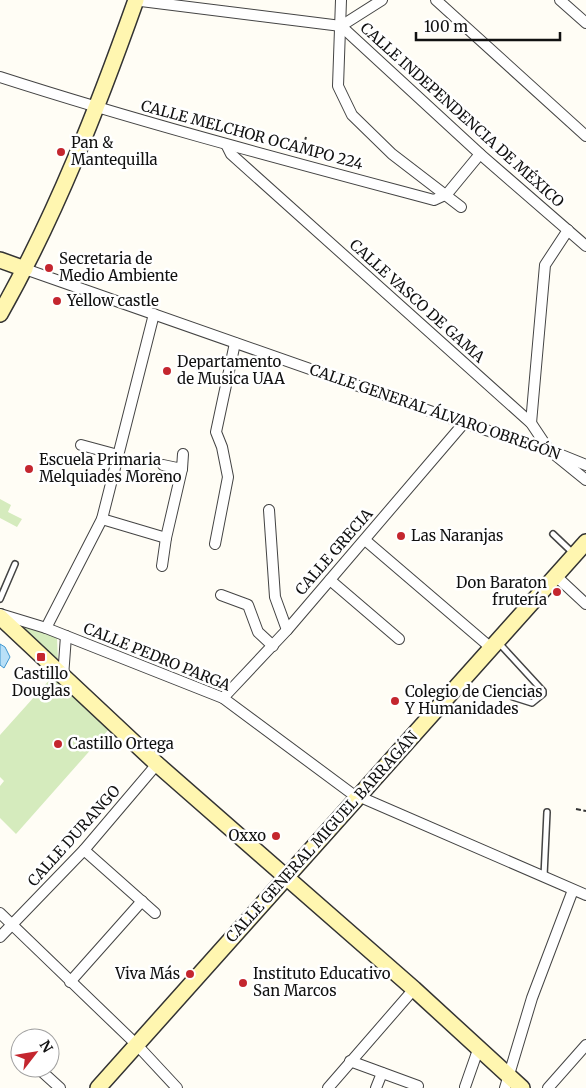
<svg xmlns="http://www.w3.org/2000/svg" width="586" height="1088" font-family="Merriweather,serif">
  <style>
    .green { fill: #d5ebbd }
    .water { fill: #b9e0f7; stroke: #3f96cf }
    .lines { fill: none; stroke-linecap: round; stroke-linejoin: round }
    .lane-casing { stroke: #444; stroke-width: 8 }
    .street-casing { stroke: #444; stroke-width: 12 }
    .secondary-casing { stroke: #333; stroke-width: 18 }
    .path { stroke: #333; stroke-width: 2; stroke-dasharray: 5 2.5; stroke-linecap: butt }
    .lane { stroke: #fff; stroke-width: 5 }
    .street { stroke: #fff; stroke-width: 10 }
    .secondary { stroke: #fff6b0; stroke-width: 15 }
    .poi-dot { fill: #c4262e; stroke: #fff; stroke-width: 2 }
    .labels { text-anchor: middle; stroke-width: 5; stroke-linejoin: round; paint-order: stroke }
    .street-label { font-size: 15px; fill: #111; stroke: #fff }
    .poi-label { font-size: 15px; fill: #111; stroke: #fff; text-anchor: start }
  </style>
  <rect width="100%" height="100%" fill="#fffdf5"/>
  <g class="green">
    <polygon points="0,499 11,505 8,512 22,519 17,527 0,518"/>
    <polygon points="12,619 57,638 58,662"/>
    <polygon points="52,677 109,729 16,834 0,818 0,786 4,781 0,777 0,735"/>
  </g>
  <polygon class="water" points="0,644 5,647 10,657 4,668 0,665"/>
  <g class="lines">
    <defs>
      <g id="lane">
        <polyline points="553,534 574,554"/>
        <polyline points="0,599 15,564"/>
        <polyline points="498,642 543,691 543,694 532,703 513,697"/>
        <polyline points="544,876 547,812"/>
      </g>
      <g id="street">
        <polyline points="133,0 341,26"/>
        <polyline points="341,0 338,86 352,115 392,154 461,207"/>
        <polyline points="436,0 586,136"/>
        <polyline points="560,0 586,23"/>
        <polyline points="341,26 480,154 586,246"/>
        <polyline points="341,26 382,0"/>
        <path d="M0,77C143,123 288,161 434,200L447,194L480,154"/>
        <polyline points="227,146 231,154 531,423 549,450 586,480"/>
        <polyline points="25,269 464,423 549,450 586,465"/>
        <polyline points="531,423 545,265 568,230"/>
        <polyline points="81,445 118,455"/>
        <polyline points="163,465 182,469 183,454"/>
        <polyline points="269,510 275,597 287,630"/>
        <polyline points="102,519 166,538"/>
        <polyline points="365,540 490,647"/>
        <polyline points="215,544 228,477 222,447 216,432 235,343"/>
        <polyline points="162,566 166,538 182,469"/>
        <polyline points="557,577 586,604"/>
        <polyline points="330,580 399,639"/>
        <polyline points="221,595 248,605 258,632 273,646"/>
        <polyline points="0,614 46,628 223,698 351,793 586,895"/>
        <polyline points="46,628 102,519 154,314"/>
        <polyline points="63,677 66,636"/>
        <polyline points="223,698 287,630 464,423"/>
        <polyline points="84,850 155,913"/>
        <polyline points="0,913 137,1045 177,1088"/>
        <polyline points="0,937 84,850 157,764"/>
        <polyline points="70,982 142,901"/>
        <polyline points="350,1061 418,1086"/>
        <polyline points="38,1068 60,1088"/>
        <polyline points="465,1087 479,1047"/>
        <polyline points="328,1088 414,989"/>
        <polyline points="376,1088 382,1073"/>
        <polyline points="505,1088 532,998 573,890"/>
        <polyline points="548,1088 586,1045"/>
      </g>
      <g id="secondary">
        <polyline points="0,260 25,269"/>
        <path d="M0,314C56,215 98,107 136,0"/>
        <polyline points="0,617 157,764 414,989 522,1088"/>
        <polyline points="98,1088 586,542"/>
      </g>
    </defs>
    <use href="#lane" class="lane-casing"/>
    <use href="#street" class="street-casing"/>
    <use href="#secondary" class="secondary-casing"/>
    <g class="path">
      <polyline points="301,154 306,137"/>
      <polyline points="576,809 586,811"/>
    </g>
    <use href="#lane" class="lane"/>
    <use href="#street" class="street"/>
    <use href="#secondary" class="secondary"/>
  </g>
  <g class="poi-dot">
    <circle cx="61" cy="152" r="5"/>
    <circle cx="49" cy="268" r="5"/>
    <circle cx="57" cy="301" r="5"/>
    <circle cx="167" cy="371" r="5"/>
    <circle cx="29" cy="469" r="5"/>
    <circle cx="401" cy="536" r="5"/>
    <circle cx="557" cy="592" r="5"/>
    <rect x="36" y="652" width="10" height="10" rx="2.5"/>
    <circle cx="395" cy="701" r="5"/>
    <circle cx="58" cy="744" r="5"/>
    <circle cx="276" cy="836" r="5"/>
    <circle cx="190" cy="974" r="5"/>
    <circle cx="243" cy="983" r="5"/>
  </g>
  <g class="labels">
    <g class="street-label">
      <text transform="translate(462 115) rotate(42)" y="5">CALLE INDEPENDENCIA DE MÉXICO</text>
      <text transform="translate(252 135) rotate(15)" y="5">CALLE MELCHOR OCAMPO 224</text>
      <text transform="translate(417 301) rotate(42)" y="5">CALLE VASCO DE GAMA</text>
      <text transform="translate(435 412) rotate(19)" y="5">CALLE GENERAL ÁLVARO OBREGÓN</text>
      <text transform="translate(334 552) rotate(-49)" y="5">CALLE GRECIA</text>
      <text transform="translate(157 657) rotate(22)" y="5">CALLE PEDRO PARGA</text>
      <text transform="translate(74 836) rotate(-48)" y="5">CALLE DURANGO</text>
      <text transform="translate(322 837) rotate(-48)" y="5">CALLE GENERAL MIGUEL BARRAGÁN</text>
    </g>
    <g class="poi-label">
      <text x="71" y="148">Pan &amp;<tspan x="71" dy="17">Mantequilla</tspan></text>
      <text x="59" y="264">Secretaria de<tspan x="59" dy="17">Medio Ambiente</tspan></text>
      <text x="67" y="306">Yellow castle</text>
      <text x="177" y="367">Departamento<tspan x="177" dy="17">de Musica UAA</tspan></text>
      <text x="39" y="465">Escuela Primaria<tspan x="39" dy="17">Melquiades Moreno</tspan></text>
      <text x="411" y="541">Las Naranjas</text>
      <text x="547" y="588" text-anchor="end">Don Baraton<tspan x="547" dy="17">frutería</tspan></text>
      <text x="41" y="679" text-anchor="middle">Castillo<tspan x="41" dy="17">Douglas</tspan></text>
      <text x="405" y="697">Colegio de Ciencias<tspan x="405" dy="17">Y Humanidades</tspan></text>
      <text x="68" y="749">Castillo Ortega</text>
      <text x="266" y="841" text-anchor="end">Oxxo</text>
      <text x="180" y="979" text-anchor="end">Viva Más</text>
      <text x="253" y="979">Instituto Educativo<tspan x="253" dy="17">San Marcos</tspan></text>
    </g>
  </g>
  <g transform="translate(35 1053) rotate(59)"><circle r="24" fill="#ffffff" stroke="#a0a0a0"/>
  <path d="M0-4L9 19L0 12L-9 19Z" fill="#c4262e"/>
  <text y="-8" font-size="14" font-weight="bold" text-anchor="middle" fill="#111111">N</text>
  </g>
  <path d="M416 32v8h144v-8" fill="none" stroke="#111111" stroke-width="2.5"/>
  <text x="424" y="32" font-size="15" fill="#111111" stroke="#ffffff" stroke-width="4" paint-order="stroke">100 m</text>
</svg>
